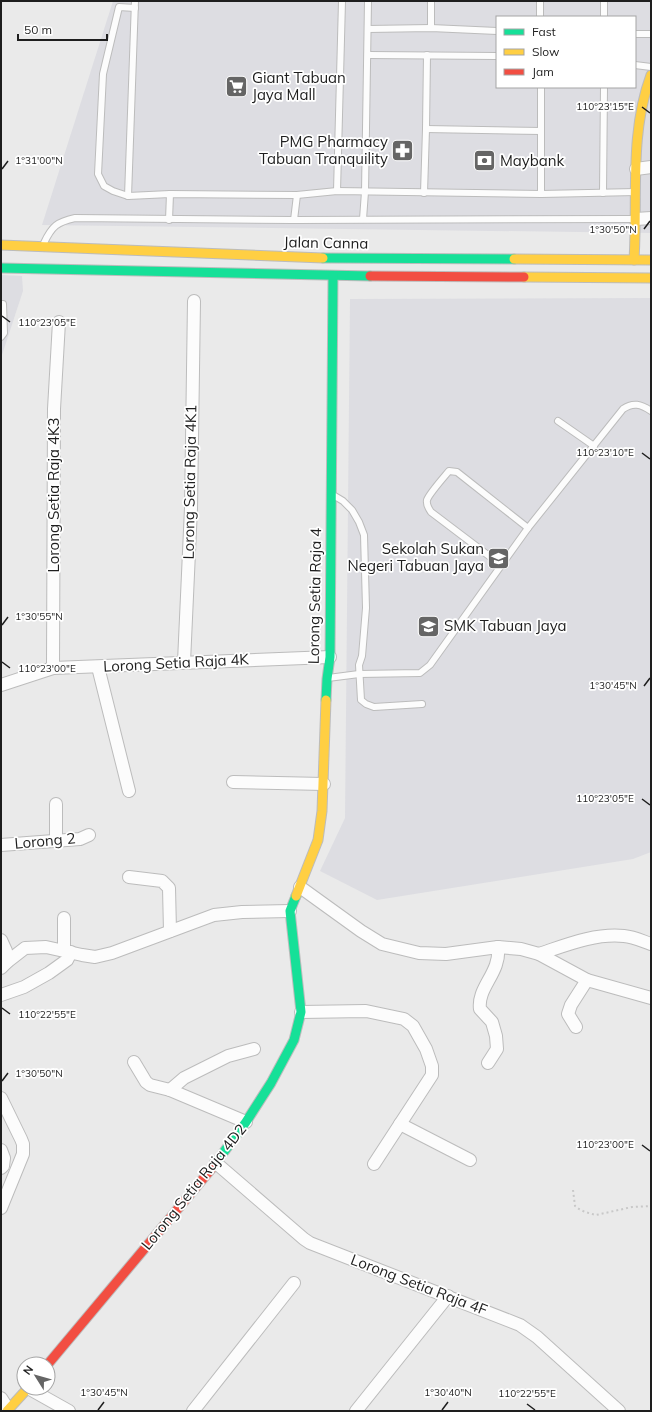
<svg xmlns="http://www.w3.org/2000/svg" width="652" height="1412" font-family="Mulish,sans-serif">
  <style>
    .built { fill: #dddde2; fill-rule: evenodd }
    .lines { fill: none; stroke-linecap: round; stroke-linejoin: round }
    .lane-casing { stroke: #bcbcbc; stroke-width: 8 }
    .street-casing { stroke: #bcbcbc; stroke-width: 14 }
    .fast-casing { stroke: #bcbcbc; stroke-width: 11 }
    .slow-casing { stroke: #bcbcbc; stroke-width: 11 }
    .jam-casing { stroke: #bcbcbc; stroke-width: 11 }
    .path { stroke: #c8c8c8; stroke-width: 2; stroke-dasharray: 2 3; stroke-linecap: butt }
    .lane { stroke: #fcfcfc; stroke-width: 6 }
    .street { stroke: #fcfcfc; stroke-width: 12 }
    .fast { stroke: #16e098; stroke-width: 9 }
    .slow { stroke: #ffcf43; stroke-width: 9 }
    .jam { stroke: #f24e42; stroke-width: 9 }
    .ticks { fill: none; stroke: #1e1e1e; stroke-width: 1.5 }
    .labels { text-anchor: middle; stroke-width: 3.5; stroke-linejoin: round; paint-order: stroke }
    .poi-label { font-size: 15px; fill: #1e1e1e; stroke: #fff; text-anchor: start }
    .street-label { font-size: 15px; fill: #1e1e1e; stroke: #fff }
    .ticks-label { font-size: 10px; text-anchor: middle; fill: #1e1e1e; stroke: #fff; stroke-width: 3.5; stroke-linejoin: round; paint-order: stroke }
  </style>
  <rect width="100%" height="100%" fill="#eaeaea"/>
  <g class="built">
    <path d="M113,1H651V233L42,225ZM497,17H635V87H497Z"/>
    <polygon points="1,275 22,276 23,291 1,358"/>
    <polygon points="651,298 651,852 633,859 377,900 320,871 345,818 350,299"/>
  </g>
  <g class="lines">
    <defs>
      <g id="lane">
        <polyline points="431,1 431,28"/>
        <polyline points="604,1 604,17"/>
        <polyline points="135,8 119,7 103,74 98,174 104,186 113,191 128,196 170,194 297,195 337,191 541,194 636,192"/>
        <polyline points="540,17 540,1"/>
        <polyline points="368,29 431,28 497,31"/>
        <polyline points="635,34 651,34"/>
        <polyline points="368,55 497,56"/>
        <polyline points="635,65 651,67"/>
        <polyline points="426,129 541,131"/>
        <polyline points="337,191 342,1"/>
        <polyline points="424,193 426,129 427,55"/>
        <polyline points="603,193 604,87"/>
        <polyline points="541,194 541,87"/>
        <polyline points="128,196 135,1"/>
        <polyline points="363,219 365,192 368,1"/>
        <polyline points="169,220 170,194"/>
        <polyline points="294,220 297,195"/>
        <path d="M44,243C52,226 57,222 75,218L294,220L635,219"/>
        <polyline points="1,304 3,304 4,333 1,337"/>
        <polyline points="558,421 594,446"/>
        <polyline points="333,495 343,501 352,510 359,522 364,535 366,608 362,656 359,665 361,700 366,704 374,707 422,704"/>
        <path d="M501,565L431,512C429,509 426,505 427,500C429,494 444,477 449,471L457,472L528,528"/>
        <path d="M328,678L359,674L420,673L430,665L528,528L623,409C633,402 641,404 651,411"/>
      </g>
      <g id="street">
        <polyline points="636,169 651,167"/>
        <polyline points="636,219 651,218"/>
        <polyline points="184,662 191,508 194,301"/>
        <polyline points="98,667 129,791"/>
        <polyline points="53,668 54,409 59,322"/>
        <polyline points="1,685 53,668 330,657"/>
        <polyline points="233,782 324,784"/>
        <polyline points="56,840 56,804"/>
        <polyline points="1,845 80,839 89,835"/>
        <polyline points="129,877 162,881 169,888 170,931"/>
        <polyline points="300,887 361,931 382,944 419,953 446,954 498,947 521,949 539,954 587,980 651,998"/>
        <polyline points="1,940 6,951 7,962"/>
        <polyline points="64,950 64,918"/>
        <path d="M539,954C566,945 595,933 624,936C634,937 642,941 651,944"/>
        <polyline points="1,968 7,962 25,948 46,947 82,955 95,957 112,953 214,915 242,912 290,911"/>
        <polyline points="1,995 24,987 49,973 67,960 71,952"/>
        <polyline points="301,1012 366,1011 404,1019 413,1026 426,1049 432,1066 432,1075 374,1164"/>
        <polyline points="576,1027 568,1014 571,1005 587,980"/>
        <polyline points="134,1062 146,1082 150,1085 170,1090 246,1122"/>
        <path d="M488,1063L497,1049L496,1036L492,1022L480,1009C477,987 501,973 498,947"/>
        <polyline points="170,1090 184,1078 228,1056 254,1049"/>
        <polyline points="1,1098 21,1139 23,1144 23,1154 1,1208"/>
        <polyline points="400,1124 470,1160"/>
        <polyline points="1,1150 4,1158 3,1166 1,1168"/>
        <polyline points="216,1163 304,1239 310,1243 520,1325 537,1337 619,1411"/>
        <polyline points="28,1388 69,1411"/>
        <polyline points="1,1398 8,1409"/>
        <polyline points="193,1411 294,1283"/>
        <polyline points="356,1411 448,1296"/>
      </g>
      <g id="fast">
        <polyline points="323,258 514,259"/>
        <polyline points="1,268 370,276"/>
        <polyline points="326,700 327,679 330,657 333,276"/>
        <polyline points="212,1168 246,1122 271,1083 294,1040 301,1012 290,911 296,896"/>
      </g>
      <g id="slow">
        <polyline points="1,245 323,258"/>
        <polyline points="514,259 651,260"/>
        <path d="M634,260C638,198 629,134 651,75"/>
        <polyline points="524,277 651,278"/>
        <polyline points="296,896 318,840 322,811 326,700"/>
        <polyline points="7,1411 28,1388"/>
      </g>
      <g id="jam">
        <polyline points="370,276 524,277"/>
        <polyline points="48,1364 212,1168"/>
      </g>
    </defs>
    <use href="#lane" class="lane-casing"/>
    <use href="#street" class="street-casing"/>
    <use href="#fast" class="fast-casing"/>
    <use href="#slow" class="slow-casing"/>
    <use href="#jam" class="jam-casing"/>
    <polyline class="path" points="573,1190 575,1206 579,1209 585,1212 596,1215 632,1207 651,1206"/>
    <use href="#lane" class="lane"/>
    <use href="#street" class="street"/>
    <use href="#fast" class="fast"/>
    <use href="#slow" class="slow"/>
    <use href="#jam" class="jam"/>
  </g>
  <path class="ticks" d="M642,107L650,113M2,169L8,161M644,229L650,221M2,316L10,322M642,453L650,459M2,625L8,617M2,662L10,668M644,686L650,678M642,799L650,805M2,1008L10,1014M2,1081L8,1073M642,1145L650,1151M527,1404L535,1410M98,1410L104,1402M442,1410L448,1402"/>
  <defs>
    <symbol id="supermarket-square" viewBox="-11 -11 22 22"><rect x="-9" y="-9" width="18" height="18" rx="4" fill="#656565" stroke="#fff"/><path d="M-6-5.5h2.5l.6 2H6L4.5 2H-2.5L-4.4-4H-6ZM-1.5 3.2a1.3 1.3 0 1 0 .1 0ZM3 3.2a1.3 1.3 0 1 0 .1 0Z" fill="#fff"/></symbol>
    <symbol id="pharmacy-square" viewBox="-11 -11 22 22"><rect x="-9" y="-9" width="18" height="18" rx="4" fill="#656565" stroke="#fff"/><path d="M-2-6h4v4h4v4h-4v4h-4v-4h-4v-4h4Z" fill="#fff"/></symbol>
    <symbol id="bank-square" viewBox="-11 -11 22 22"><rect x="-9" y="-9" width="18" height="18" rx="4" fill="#656565" stroke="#fff"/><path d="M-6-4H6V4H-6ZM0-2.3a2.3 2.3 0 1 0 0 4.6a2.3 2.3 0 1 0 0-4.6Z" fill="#fff"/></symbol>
    <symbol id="school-square" viewBox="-11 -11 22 22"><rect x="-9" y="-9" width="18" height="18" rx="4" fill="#656565" stroke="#fff"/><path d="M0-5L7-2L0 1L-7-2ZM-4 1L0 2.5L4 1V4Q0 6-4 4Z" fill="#fff"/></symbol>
  </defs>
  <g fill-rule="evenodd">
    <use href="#supermarket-square" x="224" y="74" width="25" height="25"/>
    <use href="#pharmacy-square" x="390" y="138" width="25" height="25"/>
    <use href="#bank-square" x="472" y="148" width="25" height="25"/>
    <use href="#school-square" x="486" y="546" width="25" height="25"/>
    <use href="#school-square" x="416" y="614" width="25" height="25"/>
  </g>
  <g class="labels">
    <g class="poi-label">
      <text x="252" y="83">Giant Tabuan<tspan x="252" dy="17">Jaya Mall</tspan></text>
      <text x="388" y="147" text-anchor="end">PMG Pharmacy<tspan x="388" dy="17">Tabuan Tranquility</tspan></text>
      <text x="500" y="166">Maybank</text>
      <text x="484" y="554" text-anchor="end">Sekolah Sukan<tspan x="484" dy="17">Negeri Tabuan Jaya</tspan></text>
      <text x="444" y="631">SMK Tabuan Jaya</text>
    </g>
    <g class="street-label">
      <text transform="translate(326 243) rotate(1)" y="5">Jalan Canna</text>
      <text transform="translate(190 482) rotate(-89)" y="5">Lorong Setia Raja 4K1</text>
      <text transform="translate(54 495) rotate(-90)" y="5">Lorong Setia Raja 4K3</text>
      <text transform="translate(315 596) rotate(-89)" y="5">Lorong Setia Raja 4</text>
      <text transform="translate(176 663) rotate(-3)" y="5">Lorong Setia Raja 4K</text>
      <text transform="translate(45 841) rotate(-5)" y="5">Lorong 2</text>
      <text transform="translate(194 1187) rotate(-51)" y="5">Lorong Setia Raja 4D2</text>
      <text transform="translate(419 1285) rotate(21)" y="5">Lorong Setia Raja 4F</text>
    </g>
  </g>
  <g class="ticks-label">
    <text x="605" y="110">110°23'15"E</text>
    <text x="39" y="164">1°31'00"N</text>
    <text x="613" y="233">1°30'50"N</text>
    <text x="47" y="326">110°23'05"E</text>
    <text x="605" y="456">110°23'10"E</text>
    <text x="39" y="620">1°30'55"N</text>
    <text x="47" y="672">110°23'00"E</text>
    <text x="613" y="689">1°30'45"N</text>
    <text x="605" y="802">110°23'05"E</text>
    <text x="47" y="1018">110°22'55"E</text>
    <text x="39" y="1077">1°30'50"N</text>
    <text x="605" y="1148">110°23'00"E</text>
    <text x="104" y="1396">1°30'45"N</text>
    <text x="448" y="1396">1°30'40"N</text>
    <text x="527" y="1397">110°22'55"E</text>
  </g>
  <rect width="652" height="1412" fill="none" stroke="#1e1e1e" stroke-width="4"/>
  <rect x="496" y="16" width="140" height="72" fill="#ffffff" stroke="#a5a5a5"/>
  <rect x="504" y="29" width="20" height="6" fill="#16e098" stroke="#a5a5a5"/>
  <text x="532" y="36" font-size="12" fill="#1e1e1e">Fast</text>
  <rect x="504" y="49" width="20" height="6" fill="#ffcf43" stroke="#a5a5a5"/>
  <text x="532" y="56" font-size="12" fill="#1e1e1e">Slow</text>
  <rect x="504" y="69" width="20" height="6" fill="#f24e42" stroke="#a5a5a5"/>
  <text x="532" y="76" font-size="12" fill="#1e1e1e">Jam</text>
  <g transform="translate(36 1376) rotate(307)"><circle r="19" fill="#ffffff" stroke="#a5a5a5"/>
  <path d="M0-3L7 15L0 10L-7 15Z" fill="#656565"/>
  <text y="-6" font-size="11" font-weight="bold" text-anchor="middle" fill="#1e1e1e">N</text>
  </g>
  <path d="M18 34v6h89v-6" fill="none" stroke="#1e1e1e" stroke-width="2"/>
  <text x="24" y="34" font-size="12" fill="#1e1e1e" stroke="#ffffff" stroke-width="3" paint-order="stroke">50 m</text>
</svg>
